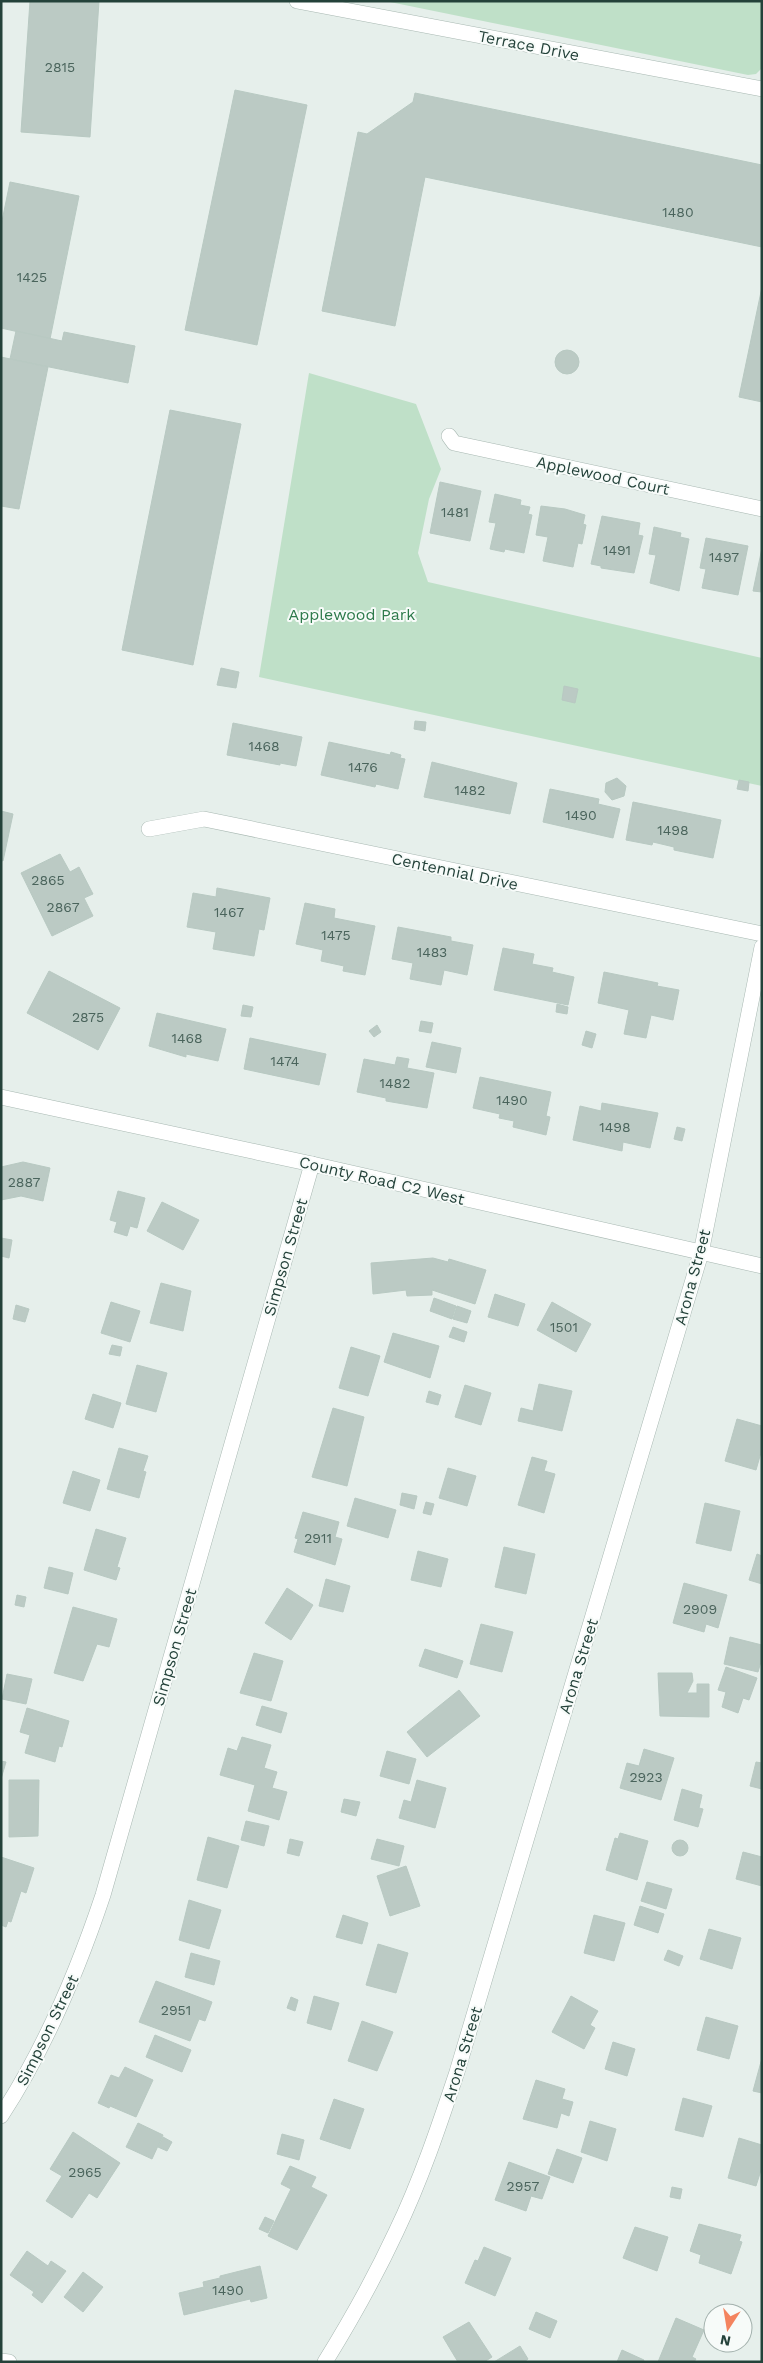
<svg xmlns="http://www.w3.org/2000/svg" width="763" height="2363" font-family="'Work Sans',sans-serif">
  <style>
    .green { fill: #bfe0c8 }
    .building { fill: #bbcac4; stroke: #b8c9c2 }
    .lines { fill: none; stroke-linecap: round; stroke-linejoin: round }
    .minor-casing { stroke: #a8b8b2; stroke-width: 16 }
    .minor { stroke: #fff; stroke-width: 15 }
    .labels { text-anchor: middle; stroke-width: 4; stroke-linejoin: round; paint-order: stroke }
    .number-label { font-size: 14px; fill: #4a645c }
    .street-label { font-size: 16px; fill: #24423a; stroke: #f7fbf9 }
    .park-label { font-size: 16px; fill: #2d7a4b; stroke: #f7fbf9 }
  </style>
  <rect width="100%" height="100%" fill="#e6efeb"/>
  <g class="green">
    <polygon points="385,1 762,1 762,68 756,74 748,75"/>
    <polygon points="309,373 416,404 441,469 429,499 418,553 428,582 762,658 762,786 259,677"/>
  </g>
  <g class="building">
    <polygon points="30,1 99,1 90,137 21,132"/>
    <polygon points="235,90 307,105 257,345 185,330"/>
    <polygon points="415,93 762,165 762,247 425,177 395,326 322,311 358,132 367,134 413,102"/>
    <polygon points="10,182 79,196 50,339 1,328 1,226"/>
    <polygon points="762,287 762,402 739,397"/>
    <polygon points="16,331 62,341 64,332 135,346 128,383 10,359"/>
    <circle cx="567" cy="362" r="12"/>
    <polygon points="1,357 48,367 19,509 1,506"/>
    <polygon points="170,410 241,424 193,665 122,650"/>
    <polygon points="440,482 481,491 470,541 430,533"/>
    <polygon points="495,494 521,500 520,505 530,507 528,514 532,515 524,553 505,549 504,552 490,549 496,523 489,522"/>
    <polygon points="541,506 565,509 585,515 583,524 586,525 582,544 578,543 573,567 543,561 548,537 536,535"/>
    <polygon points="602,516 640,523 638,535 643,536 634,573 601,568 601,566 591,564"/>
    <polygon points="654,527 681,533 680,537 689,539 679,591 650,583 656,555 649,554"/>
    <polygon points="706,538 748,546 738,595 702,588 706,569 700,568"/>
    <polygon points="762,548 762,592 753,591"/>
    <polygon points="221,668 239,672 236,688 217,685"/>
    <polygon points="564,686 578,689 575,703 562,700"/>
    <polygon points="415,721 426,722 425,731 414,729"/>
    <polygon points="233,723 302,737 296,766 280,763 280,765 227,755"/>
    <polygon points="329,742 390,755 391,752 401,755 400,758 405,759 398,789 376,784 375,787 321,775"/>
    <polygon points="432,762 517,783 510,814 424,797"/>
    <polygon points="617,778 626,786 624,796 612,800 605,792 606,783"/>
    <polygon points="739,780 749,782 748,791 737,789"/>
    <polygon points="550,789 599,799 598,804 620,809 613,838 543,822"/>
    <polygon points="633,802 721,820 713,858 674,850 674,847 653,842 652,845 626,840"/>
    <polygon points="1,811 13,814 3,861 1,860"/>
    <polygon points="60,854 70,872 79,867 93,894 84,898 93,916 52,936 21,873"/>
    <polygon points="217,888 270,898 264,930 259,929 254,956 213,949 216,932 187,927 193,893 216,897"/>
    <polygon points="305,903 335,909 334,918 375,926 365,975 343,971 344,966 321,961 323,950 296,944"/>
    <polygon points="398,927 451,937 451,941 473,945 467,975 444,970 441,985 410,979 413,963 392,959"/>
    <polygon points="503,948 534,954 532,964 553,968 552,972 574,977 568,1005 494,990"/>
    <polygon points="49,971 120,1008 98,1050 27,1013"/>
    <polygon points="604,972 658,983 657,986 679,990 673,1020 651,1015 646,1038 624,1034 629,1010 598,1003"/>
    <polygon points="557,1004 568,1007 567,1014 556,1012"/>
    <polygon points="243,1005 253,1007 251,1017 241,1016"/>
    <polygon points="157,1013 226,1029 218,1061 186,1054 186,1057 149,1046"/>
    <polygon points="421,1021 433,1023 431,1033 419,1031"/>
    <polygon points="377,1025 381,1032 374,1037 369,1031"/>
    <polygon points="586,1031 596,1034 592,1048 582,1045"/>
    <polygon points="250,1038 326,1054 319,1085 244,1069"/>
    <polygon points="432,1042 461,1048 456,1073 426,1067"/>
    <polygon points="397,1057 409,1059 407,1068 434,1073 427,1108 386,1101 386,1098 357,1092 364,1059 395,1065"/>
    <polygon points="480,1077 551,1092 546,1116 550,1117 546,1135 513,1127 514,1121 499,1118 500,1114 473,1108"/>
    <polygon points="602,1103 658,1113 650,1148 623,1142 622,1151 573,1140 580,1106 601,1111"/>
    <polygon points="677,1127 685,1129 682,1141 674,1139"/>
    <polygon points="23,1162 50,1168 43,1201 21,1196 1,1200 1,1167"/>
    <polygon points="118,1191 145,1198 137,1228 130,1226 127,1236 114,1232 117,1222 110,1220"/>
    <polygon points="162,1202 199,1220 183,1250 147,1231"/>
    <polygon points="1,1238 12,1240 9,1258 1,1256"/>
    <polygon points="433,1258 448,1262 449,1259 486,1270 475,1304 432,1290 432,1295 407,1296 406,1290 373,1294 371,1263"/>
    <polygon points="161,1283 191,1291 183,1331 150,1323"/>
    <polygon points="495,1294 525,1304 518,1326 488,1317"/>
    <polygon points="434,1298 456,1306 452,1319 430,1311"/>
    <polygon points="111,1302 140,1311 130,1342 101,1333"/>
    <polygon points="552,1302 591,1324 576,1352 537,1330"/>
    <polygon points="16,1305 29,1309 25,1322 13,1319"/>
    <polygon points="457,1306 471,1311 467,1323 453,1319"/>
    <polygon points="453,1327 467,1332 464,1342 449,1337"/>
    <polygon points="393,1333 439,1346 430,1378 384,1362"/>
    <polygon points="112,1345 122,1347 120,1356 109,1354"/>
    <polygon points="351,1347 380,1356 368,1396 339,1388"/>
    <polygon points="137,1365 167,1373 156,1412 126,1404"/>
    <polygon points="539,1384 572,1391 562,1431 518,1421 521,1408 533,1411"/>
    <polygon points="465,1385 491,1393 481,1425 455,1417"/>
    <polygon points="429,1391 441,1395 438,1405 426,1402"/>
    <polygon points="93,1394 121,1403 113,1428 85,1419"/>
    <polygon points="333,1408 364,1417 347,1486 312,1477"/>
    <polygon points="737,1419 762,1426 762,1449 756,1470 725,1461"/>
    <polygon points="119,1448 148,1456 143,1471 146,1472 139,1498 107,1489"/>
    <polygon points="532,1457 547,1461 544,1471 555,1474 544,1513 518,1505"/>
    <polygon points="448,1468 476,1476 467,1506 439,1498"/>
    <polygon points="73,1471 100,1480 90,1511 63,1503"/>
    <polygon points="402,1493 417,1496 414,1509 400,1505"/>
    <polygon points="355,1498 396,1510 388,1538 347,1526"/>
    <polygon points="426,1502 434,1504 431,1515 423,1513"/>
    <polygon points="705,1503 740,1511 731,1551 696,1543"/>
    <polygon points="303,1512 339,1522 335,1537 342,1539 335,1565 294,1552 298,1539 295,1538"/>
    <polygon points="96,1529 126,1538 117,1567 120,1568 116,1580 84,1570"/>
    <polygon points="504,1547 535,1554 526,1594 495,1587"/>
    <polygon points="418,1551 448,1559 441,1587 411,1580"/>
    <polygon points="757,1554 762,1556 762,1584 749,1580"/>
    <polygon points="49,1567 73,1573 68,1594 44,1588"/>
    <polygon points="326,1579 350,1586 343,1612 319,1606"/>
    <polygon points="684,1583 727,1595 718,1628 706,1624 704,1632 673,1623"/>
    <polygon points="287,1588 313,1605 291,1640 265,1623"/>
    <polygon points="17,1595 26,1597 24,1607 15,1605"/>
    <polygon points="73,1607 117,1619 109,1647 97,1644 83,1681 54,1673"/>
    <polygon points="481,1624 513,1632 502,1672 470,1664"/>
    <polygon points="730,1637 762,1645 762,1658 758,1672 724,1664"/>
    <polygon points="425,1649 463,1661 457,1678 419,1666"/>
    <polygon points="254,1653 283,1661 271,1701 240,1693"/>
    <polygon points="726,1667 757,1678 749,1700 743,1698 738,1713 722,1707 726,1692 718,1690"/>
    <polygon points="658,1673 692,1673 693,1681 687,1693 697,1693 697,1684 709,1684 709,1717 660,1716"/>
    <polygon points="7,1674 32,1679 26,1704 2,1699"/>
    <polygon points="459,1690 480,1716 427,1757 407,1732"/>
    <polygon points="262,1706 287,1713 281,1733 256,1725"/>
    <polygon points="27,1708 69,1721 62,1747 59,1746 55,1762 25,1753 30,1735 20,1732"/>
    <polygon points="242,1737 271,1745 264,1768 277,1772 272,1788 287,1792 279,1820 248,1811 255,1785 220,1775 228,1748 237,1751"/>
    <polygon points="644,1749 674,1758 661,1800 620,1788 627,1763 639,1766"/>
    <polygon points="387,1751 416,1759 409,1784 380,1776"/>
    <polygon points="1,1761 6,1762 1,1779"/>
    <polygon points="756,1762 762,1763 762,1789 750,1786"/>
    <polygon points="9,1780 39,1780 38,1836 9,1837"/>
    <polygon points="417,1780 446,1788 435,1828 399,1818 404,1800 411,1802"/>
    <polygon points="682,1789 702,1795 699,1808 703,1809 698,1827 674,1820"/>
    <polygon points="344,1799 360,1802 356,1816 341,1812"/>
    <polygon points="246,1821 269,1826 264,1846 241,1840"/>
    <polygon points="620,1833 648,1841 637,1880 606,1870 615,1838 618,1839"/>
    <polygon points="208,1837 239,1846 227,1888 197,1880"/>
    <polygon points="290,1839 303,1842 299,1856 287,1853"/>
    <polygon points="377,1839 404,1846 399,1866 371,1859"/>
    <circle cx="680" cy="1848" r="8"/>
    <polygon points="743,1852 762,1857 762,1886 736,1879"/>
    <polygon points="1,1857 34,1868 26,1893 21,1891 11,1922 8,1921 6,1927 1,1925"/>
    <polygon points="406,1866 420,1906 390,1916 377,1876"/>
    <polygon points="647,1882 672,1889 666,1909 641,1901"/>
    <polygon points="189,1900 221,1910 209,1949 179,1940"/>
    <polygon points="640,1906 664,1914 658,1933 634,1925"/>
    <polygon points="343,1915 368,1923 362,1944 336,1937"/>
    <polygon points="594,1915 625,1923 614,1961 584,1953"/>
    <polygon points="709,1929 741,1938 732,1969 700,1959"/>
    <polygon points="378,1944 408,1953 396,1993 366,1985"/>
    <polygon points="668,1950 683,1956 679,1966 664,1960"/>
    <polygon points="191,1953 220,1961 214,1985 185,1977"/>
    <polygon points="156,1981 212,2002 205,2021 199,2019 190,2041 139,2022"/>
    <polygon points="314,1996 339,2003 331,2030 307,2023"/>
    <polygon points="571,1996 598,2011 590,2025 595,2028 584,2049 552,2032"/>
    <polygon points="291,1997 298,2000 295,2011 287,2008"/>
    <polygon points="706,2017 738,2026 729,2059 697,2050"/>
    <polygon points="362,2021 393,2032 377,2071 348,2061"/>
    <polygon points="155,2035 191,2050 182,2072 146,2057"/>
    <polygon points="613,2042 635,2049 627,2076 605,2069"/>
    <polygon points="762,2058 762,2093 753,2091"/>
    <polygon points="125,2067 153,2080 136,2117 110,2106 109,2108 98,2103 111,2075 119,2078"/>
    <polygon points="536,2080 565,2089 562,2099 573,2102 569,2116 561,2113 557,2128 523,2119"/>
    <polygon points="683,2098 712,2106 703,2137 675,2130"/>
    <polygon points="334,2099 364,2109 350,2149 320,2139"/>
    <polygon points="590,2121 616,2129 607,2161 581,2152"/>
    <polygon points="138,2123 163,2135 152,2159 126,2147"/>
    <polygon points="73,2132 120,2163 97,2198 89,2193 72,2218 46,2201 62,2176 50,2169"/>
    <polygon points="282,2134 304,2140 299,2160 277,2154"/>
    <polygon points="163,2137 172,2142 167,2151 158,2147"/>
    <polygon points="739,2138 762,2145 762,2167 756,2186 728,2178"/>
    <polygon points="557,2149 582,2158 573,2183 548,2174"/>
    <polygon points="509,2162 550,2177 542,2199 531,2196 526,2211 495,2200"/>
    <polygon points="290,2166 316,2177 311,2187 327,2195 297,2250 268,2236 291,2189 281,2184"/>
    <polygon points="672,2187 682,2189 680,2199 670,2197"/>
    <polygon points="265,2217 274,2221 268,2233 259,2229"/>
    <polygon points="699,2224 741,2235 739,2241 742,2242 731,2274 699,2263 701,2255 690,2251"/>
    <polygon points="635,2227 668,2237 657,2271 623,2258"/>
    <polygon points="484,2247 511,2258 495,2296 465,2283 475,2260 478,2261"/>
    <polygon points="27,2251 48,2266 51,2261 66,2271 42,2303 32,2295 34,2292 10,2275"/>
    <polygon points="260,2266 267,2298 251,2302 250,2299 184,2315 179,2293 204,2287 203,2282 220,2278 220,2276"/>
    <polygon points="83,2272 103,2287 83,2312 64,2297"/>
    <polygon points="536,2312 557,2321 550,2338 529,2329"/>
    <polygon points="676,2318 704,2330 692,2357 696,2359 694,2362 658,2362"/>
    <polygon points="469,2322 492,2357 484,2362 458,2362 443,2337"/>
    <polygon points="520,2346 528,2359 524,2362 494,2362"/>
    <polygon points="622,2350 644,2360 643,2362 617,2362"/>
  </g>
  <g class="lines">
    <defs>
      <g id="minor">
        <polyline points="297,1 762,89"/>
        <polyline points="449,436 454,443 762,509"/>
        <polyline points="149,829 204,819 762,934"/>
        <polyline points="1,1097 312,1164 762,1266"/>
        <path d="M1,2116C46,2047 77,1973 103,1895L312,1164"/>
        <polyline points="1,2361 9,2362"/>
        <path d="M325,2362C351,2320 375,2277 396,2232C421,2180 439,2126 457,2072L701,1253L762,947"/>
      </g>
    </defs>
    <use href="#minor" class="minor-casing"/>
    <use href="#minor" class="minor"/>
  </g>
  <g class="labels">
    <g class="number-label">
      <text x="60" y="72">2815</text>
      <text x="678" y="217">1480</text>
      <text x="32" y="282">1425</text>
      <text x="455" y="517">1481</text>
      <text x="617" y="555">1491</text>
      <text x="724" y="562">1497</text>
      <text x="264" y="751">1468</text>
      <text x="363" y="772">1476</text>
      <text x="470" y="795">1482</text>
      <text x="581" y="820">1490</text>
      <text x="673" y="835">1498</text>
      <text x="48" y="885">2865</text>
      <text x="63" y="912">2867</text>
      <text x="229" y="917">1467</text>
      <text x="336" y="940">1475</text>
      <text x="432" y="957">1483</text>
      <text x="88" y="1022">2875</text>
      <text x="187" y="1043">1468</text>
      <text x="285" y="1066">1474</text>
      <text x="395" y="1088">1482</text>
      <text x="512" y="1105">1490</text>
      <text x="615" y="1132">1498</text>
      <text x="24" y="1187">2887</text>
      <text x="564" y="1332">1501</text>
      <text x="318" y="1543">2911</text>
      <text x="700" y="1614">2909</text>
      <text x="646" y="1782">2923</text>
      <text x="176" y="2015">2951</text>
      <text x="85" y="2177">2965</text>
      <text x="523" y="2191">2957</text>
      <text x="228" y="2295">1490</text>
    </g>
    <g class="street-label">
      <text transform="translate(529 45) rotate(11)" y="6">Terrace Drive</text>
      <text transform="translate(603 475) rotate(12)" y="6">Applewood Court</text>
      <text transform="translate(455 871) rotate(12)" y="6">Centennial Drive</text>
      <text transform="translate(382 1180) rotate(13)" y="6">County Road C2 West</text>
      <text transform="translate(285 1257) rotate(-74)" y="6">Simpson Street</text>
      <text transform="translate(692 1277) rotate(-75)" y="6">Arona Street</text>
      <text transform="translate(174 1647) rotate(-74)" y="6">Simpson Street</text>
      <text transform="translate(578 1666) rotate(-73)" y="6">Arona Street</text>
      <text transform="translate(47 2030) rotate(-64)" y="6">Simpson Street</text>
      <text transform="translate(462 2054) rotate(-73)" y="6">Arona Street</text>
    </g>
    <g class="park-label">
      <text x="352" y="620">Applewood Park</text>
    </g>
  </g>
  <rect width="763" height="2363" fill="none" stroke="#24423a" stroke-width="5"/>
  <g transform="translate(728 2328) rotate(192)"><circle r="24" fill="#f7fbf9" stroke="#a3b1ad"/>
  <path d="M0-4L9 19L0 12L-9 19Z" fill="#f4845f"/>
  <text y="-8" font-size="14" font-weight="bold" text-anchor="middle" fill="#24423a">N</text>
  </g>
</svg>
